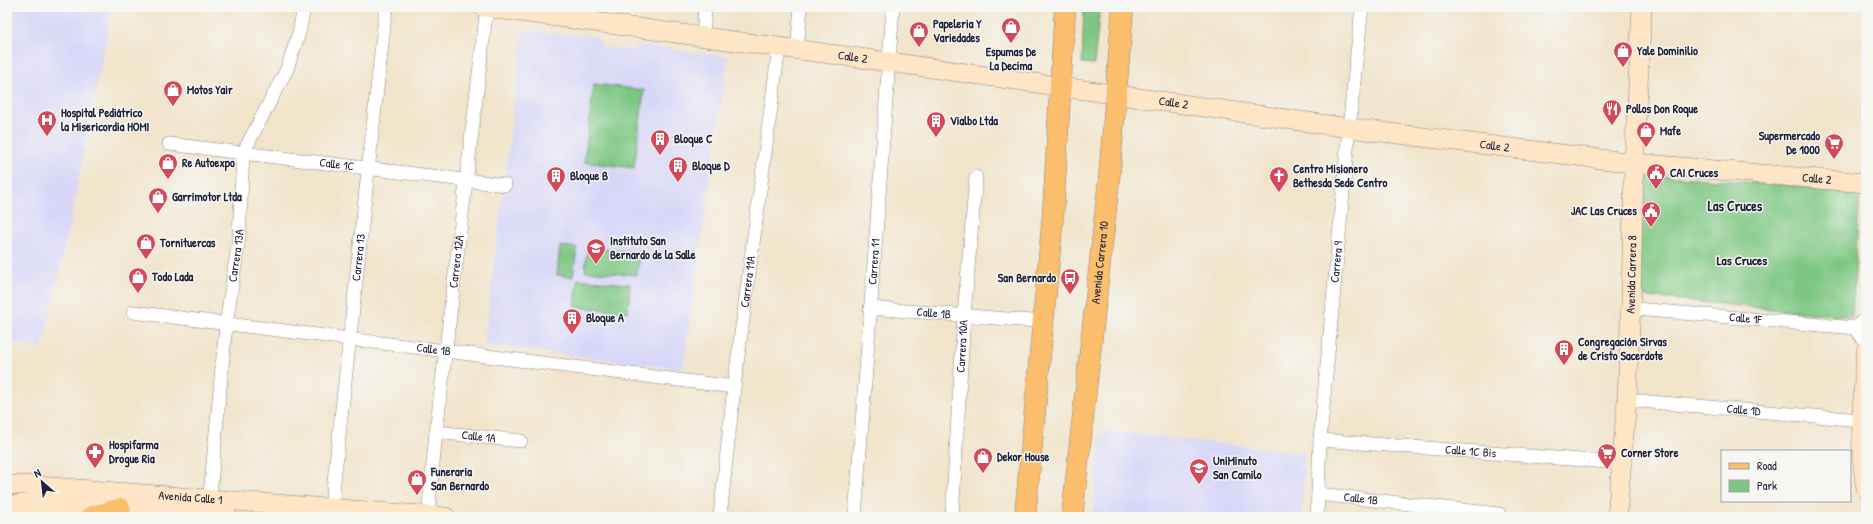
<svg xmlns="http://www.w3.org/2000/svg" width="1873" height="524" font-family="'Patrick Hand',sans-serif">
  <style>
    .built { fill: #d8d7f8 }
    .green { fill: #7ec783; stroke: #50745f }
    .lines { fill: none; stroke-linecap: round; stroke-linejoin: round }
    .street-casing { stroke: #8a8383; stroke-width: 14 }
    .secondary-casing { stroke: #8a8383; stroke-width: 20 }
    .primary-casing { stroke: #8a8383; stroke-width: 22 }
    .street { stroke: #fff; stroke-width: 13 }
    .secondary { stroke: #fde5c5; stroke-width: 19 }
    .primary { stroke: #fabe6d; stroke-width: 21 }
    .labels { text-anchor: middle; stroke-width: 3; stroke-linejoin: round; paint-order: stroke }
    .poi-label { font-size: 12px; font-weight: bold; fill: #22223b; stroke: #f6f6f2; text-anchor: start }
    .street-label { font-size: 12px; fill: #22223b; stroke: #f6f6f2 }
    .neighbourhood-label { font-size: 13px; font-weight: bold; fill: #22223b; stroke: #f6f6f2 }
    .quarter-label { font-size: 14px; font-weight: bold; fill: #22223b; stroke: #f6f6f2 }
  </style>
  <rect width="100%" height="100%" fill="#f6f6f2"/>
  <filter id="ink" filterUnits="userSpaceOnUse"><feTurbulence type="fractalNoise" baseFrequency=".025" numOctaves="2"/><feDisplacementMap in="SourceGraphic" scale="8" xChannelSelector="R" yChannelSelector="G"/><feConvolveMatrix kernelMatrix="1 2 1 2 8 2 1 2 1" color-interpolation-filters="sRGB"/></filter>
  <filter id="wash" filterUnits="userSpaceOnUse"><feTurbulence type="fractalNoise" baseFrequency=".012" numOctaves="4" result="noise"/><feDisplacementMap in="SourceGraphic" scale="16" xChannelSelector="R" yChannelSelector="G"/><feGaussianBlur stdDeviation="0.9" result="paint"/><feColorMatrix in="noise" values="0 0 0 0 0 0 0 0 0 0 0 0 0 0 0 0 0 1.4 0 .05"/><feComposite in="paint" operator="in"/></filter>
  <g filter="url(#wash)">
    <rect width="100%" height="100%" fill="#f1e4cb"/>
    <g class="built">
      <polygon points="7,7 112,7 74,204 42,349 7,341"/>
      <polygon points="523,30 597,37 603,47 633,50 637,45 728,57 683,369 484,345"/>
      <polygon points="1101,430 1305,453 1302,517 1092,517"/>
    </g>
    <g class="green">
      <polygon points="1084,7 1100,7 1094,64 1082,63"/>
      <polygon points="594,84 644,90 634,168 584,162"/>
      <polygon points="1642,174 1860,191 1852,317 1638,296"/>
      <polygon points="560,246 577,248 573,277 557,275"/>
      <polygon points="587,248 639,252 637,275 585,271"/>
      <polygon points="578,279 630,284 628,312 575,307"/>
    </g>
  </g>
  <g filter="url(#ink)">
    <g class="lines">
      <defs>
        <g id="street">
          <polyline points="590,22 591,7"/>
          <polyline points="703,37 705,7"/>
          <polyline points="797,50 801,7"/>
          <path id="s1" d="M169,144L505,185"/>
          <path id="s2" d="M870,308L1044,322"/>
          <path id="s3" d="M1636,309L1855,328"/>
          <path id="s4" d="M133,312L734,387"/>
          <polyline points="1855,328 1861,337 1866,342"/>
          <polyline points="1855,328 1861,322 1866,320"/>
          <path id="s5" d="M1627,400L1861,420"/>
          <path id="s6" d="M436,432L521,441"/>
          <path id="s7" d="M1320,440L1622,463"/>
          <path id="s8" d="M1318,494L1499,514L1500,517"/>
          <path id="s9" d="M209,506L226,325L239,238L243,153L287,69L299,33L304,7"/>
          <path id="s10" d="M331,509L386,7"/>
          <path id="s11" d="M428,516L436,432L487,7"/>
          <path id="s12" d="M720,517L734,387L779,47"/>
          <path id="s13" d="M855,517L893,7"/>
          <path id="s14" d="M952,517L964,315L976,177"/>
          <path id="s15" d="M1317,517L1320,440L1349,128L1362,7"/>
        </g>
        <g id="secondary">
          <path id="s16" d="M483,7L889,62L1349,128L1634,163L1866,183"/>
          <path d="M1866,351C1863,398 1858,443 1866,489"/>
          <path id="s17" d="M7,485H25L446,517"/>
          <polyline points="7,506 26,504 64,505 228,517"/>
          <path id="s18" d="M1617,517L1627,400L1631,301L1634,163L1642,7"/>
        </g>
        <g id="primary">
          <polyline points="91,517 120,509"/>
          <polyline points="1025,517 1053,215 1065,7"/>
          <path id="s19" d="M1072,517L1109,180L1123,7"/>
        </g>
      </defs>
      <use href="#street" class="street-casing"/>
      <use href="#secondary" class="secondary-casing"/>
      <use href="#primary" class="primary-casing"/>
      <use href="#street" class="street"/>
      <use href="#secondary" class="secondary"/>
      <use href="#primary" class="primary"/>
    </g>
  </g>
  <defs>
    <symbol id="shop-pin" viewBox="-11 -11 22 30"><path d="M0 17L-7.5 6A9.5 9.5 0 1 1 7.5 6Z" fill="#d1495b" stroke="#f6f6f2"/><path d="M-5-2.5h2.3a2.7 3.5 0 0 1 5.4 0H5L5.5 6h-11ZM-1.5-2.5h3a1.5 2.3 0 0 0-3 0Z" fill="#fff"/></symbol>
    <symbol id="restaurant-pin" viewBox="-11 -11 22 30"><path d="M0 17L-7.5 6A9.5 9.5 0 1 1 7.5 6Z" fill="#d1495b" stroke="#f6f6f2"/><path d="M-5-6h1v4h1v-4h1v4h1v-4h1v5L-1.5 .5V6h-2V.5L-5-1ZM5-6V6H3V1.5H1.5Q1.5-4 5-6Z" fill="#fff"/></symbol>
    <symbol id="hospital-pin" viewBox="-11 -11 22 30"><path d="M0 17L-7.5 6A9.5 9.5 0 1 1 7.5 6Z" fill="#d1495b" stroke="#f6f6f2"/><path d="M-5-5h3v3.5h4V-5h3V5h-3V1.5h-4V5h-3Z" fill="#fff"/></symbol>
    <symbol id="building-pin" viewBox="-11 -11 22 30"><path d="M0 17L-7.5 6A9.5 9.5 0 1 1 7.5 6Z" fill="#d1495b" stroke="#f6f6f2"/><path d="M-4-6H4V6H1V3H-1V6H-4ZM-2.5-4.3h1.7v1.8h-1.7ZM.8-4.3h1.7v1.8H.8ZM-2.5-1h1.7V.8h-1.7ZM.8-1h1.7V.8H.8Z" fill="#fff"/></symbol>
    <symbol id="supermarket-pin" viewBox="-11 -11 22 30"><path d="M0 17L-7.5 6A9.5 9.5 0 1 1 7.5 6Z" fill="#d1495b" stroke="#f6f6f2"/><path d="M-6-5.5h2.5l.6 2H6L4.5 2H-2.5L-4.4-4H-6ZM-1.5 3.2a1.3 1.3 0 1 0 .1 0ZM3 3.2a1.3 1.3 0 1 0 .1 0Z" fill="#fff"/></symbol>
    <symbol id="civic-pin" viewBox="-11 -11 22 30"><path d="M0 17L-7.5 6A9.5 9.5 0 1 1 7.5 6Z" fill="#d1495b" stroke="#f6f6f2"/><path d="M-.6-6.5H3V-4.5H.6V-3L4-1V1h2V6H-6V1h2V-1L-.6-3ZM-1.2 2.5V6h2.4V2.5Z" fill="#fff"/></symbol>
    <symbol id="church-pin" viewBox="-11 -11 22 30"><path d="M0 17L-7.5 6A9.5 9.5 0 1 1 7.5 6Z" fill="#d1495b" stroke="#f6f6f2"/><path d="M-1.2-6h2.4v3.5h3.3v2.4h-3.3V6h-2.4V-.1h-3.3v-2.4h3.3Z" fill="#fff"/></symbol>
    <symbol id="school-pin" viewBox="-11 -11 22 30"><path d="M0 17L-7.5 6A9.5 9.5 0 1 1 7.5 6Z" fill="#d1495b" stroke="#f6f6f2"/><path d="M0-5L7-2L0 1L-7-2ZM-4 1L0 2.5L4 1V4Q0 6-4 4Z" fill="#fff"/></symbol>
    <symbol id="bus-pin" viewBox="-11 -11 22 30"><path d="M0 17L-7.5 6A9.5 9.5 0 1 1 7.5 6Z" fill="#d1495b" stroke="#f6f6f2"/><path d="M-5-6H5V4H4V6H2V4H-2V6H-4V4H-5ZM-3.5-4V0h7V-4ZM-3.5 1.2v1.5H-2V1.2ZM2 1.2v1.5H3.5V1.2Z" fill="#fff"/></symbol>
    <symbol id="pharmacy-pin" viewBox="-11 -11 22 30"><path d="M0 17L-7.5 6A9.5 9.5 0 1 1 7.5 6Z" fill="#d1495b" stroke="#f6f6f2"/><path d="M-2-6h4v4h4v4h-4v4h-4v-4h-4v-4h4Z" fill="#fff"/></symbol>
    <symbol id="university-pin" viewBox="-11 -11 22 30"><path d="M0 17L-7.5 6A9.5 9.5 0 1 1 7.5 6Z" fill="#d1495b" stroke="#f6f6f2"/><path d="M0-5L7-2L0 1L-7-2ZM-4 1L0 2.5L4 1V4Q0 6-4 4Z" fill="#fff"/></symbol>
  </defs>
  <g fill-rule="evenodd">
    <use href="#shop-pin" x="1000" y="16" width="22" height="30"/>
    <use href="#shop-pin" x="908" y="20" width="22" height="30"/>
    <use href="#shop-pin" x="1612" y="40" width="22" height="30"/>
    <use href="#shop-pin" x="162" y="79" width="22" height="30"/>
    <use href="#restaurant-pin" x="1601" y="98" width="22" height="30"/>
    <use href="#hospital-pin" x="36" y="109" width="22" height="30"/>
    <use href="#building-pin" x="925" y="110" width="22" height="30"/>
    <use href="#shop-pin" x="1635" y="120" width="22" height="30"/>
    <use href="#building-pin" x="649" y="128" width="22" height="30"/>
    <use href="#supermarket-pin" x="1823" y="132" width="22" height="30"/>
    <use href="#shop-pin" x="157" y="152" width="22" height="30"/>
    <use href="#building-pin" x="667" y="155" width="22" height="30"/>
    <use href="#civic-pin" x="1645" y="162" width="22" height="30"/>
    <use href="#building-pin" x="545" y="165" width="22" height="30"/>
    <use href="#church-pin" x="1268" y="165" width="22" height="30"/>
    <use href="#shop-pin" x="147" y="186" width="22" height="30"/>
    <use href="#civic-pin" x="1640" y="200" width="22" height="30"/>
    <use href="#shop-pin" x="135" y="232" width="22" height="30"/>
    <use href="#school-pin" x="585" y="237" width="22" height="30"/>
    <use href="#shop-pin" x="127" y="266" width="22" height="30"/>
    <use href="#bus-pin" x="1059" y="267" width="22" height="30"/>
    <use href="#building-pin" x="561" y="307" width="22" height="30"/>
    <use href="#building-pin" x="1553" y="338" width="22" height="30"/>
    <use href="#pharmacy-pin" x="84" y="441" width="22" height="30"/>
    <use href="#supermarket-pin" x="1596" y="442" width="22" height="30"/>
    <use href="#shop-pin" x="972" y="446" width="22" height="30"/>
    <use href="#university-pin" x="1188" y="457" width="22" height="30"/>
    <use href="#shop-pin" x="406" y="468" width="22" height="30"/>
  </g>
  <g class="labels">
    <g class="poi-label">
      <text x="933" y="28">Papeleria Y<tspan x="933" dy="14">Variedades</tspan></text>
      <text x="1637" y="55">Yale Dominilio</text>
      <text x="1011" y="56" text-anchor="middle">Espumas De<tspan x="1011" dy="14">La Decima</tspan></text>
      <text x="187" y="94">Motos Yair</text>
      <text x="1626" y="113">Pollos Don Roque</text>
      <text x="61" y="117">Hospital Pediátrico<tspan x="61" dy="14">la Misericordia HOMI</tspan></text>
      <text x="950" y="125">Vialbo Ltda</text>
      <text x="1660" y="135">Mafe</text>
      <text x="1820" y="140" text-anchor="end">Supermercado<tspan x="1820" dy="14">De 1000</tspan></text>
      <text x="674" y="143">Bloque C</text>
      <text x="182" y="167">Re Autoexpo</text>
      <text x="692" y="170">Bloque D</text>
      <text x="1293" y="173">Centro Misionero<tspan x="1293" dy="14">Bethesda Sede Centro</tspan></text>
      <text x="1670" y="177">CAI Cruces</text>
      <text x="570" y="180">Bloque B</text>
      <text x="172" y="201">Garrimotor Ltda</text>
      <text x="1637" y="215" text-anchor="end">JAC Las Cruces</text>
      <text x="610" y="245">Instituto San<tspan x="610" dy="14">Bernardo de la Salle</tspan></text>
      <text x="160" y="247">Tornituercas</text>
      <text x="152" y="281">Todo Lada</text>
      <text x="1056" y="282" text-anchor="end">San Bernardo</text>
      <text x="586" y="322">Bloque A</text>
      <text x="1578" y="346">Congregación Sirvas<tspan x="1578" dy="14">de Cristo Sacerdote</tspan></text>
      <text x="109" y="449">Hospifarma<tspan x="109" dy="14">Drogue Ria</tspan></text>
      <text x="1621" y="457">Corner Store</text>
      <text x="997" y="461">Dekor House</text>
      <text x="1213" y="465">UniMinuto<tspan x="1213" dy="14">San Camilo</tspan></text>
      <text x="431" y="476">Funeraria<tspan x="431" dy="14">San Bernardo</tspan></text>
    </g>
    <g class="street-label">
      <text dy="4" stroke="none"><textPath href="#s16" startOffset="373">Calle 2</textPath></text>
      <text dy="4" stroke="none"><textPath href="#s16" startOffset="697">Calle 2</textPath></text>
      <text dy="4" stroke="none"><textPath href="#s16" startOffset="1021">Calle 2</textPath></text>
      <text dy="4" stroke="none"><textPath href="#s1" startOffset="169">Calle 1C</textPath></text>
      <text dy="4" stroke="none"><textPath href="#s16" startOffset="1345">Calle 2</textPath></text>
      <text dy="4" stroke="none"><textPath href="#s9" startOffset="252">Carrera 13A</textPath></text>
      <text dy="4" stroke="none"><textPath href="#s10" startOffset="253">Carrera 13</textPath></text>
      <text dy="4" stroke="none"><textPath href="#s11" startOffset="256">Carrera 12A</textPath></text>
      <text dy="4" stroke="none"><textPath href="#s13" startOffset="256">Carrera 11</textPath></text>
      <text dy="4" stroke="none"><textPath href="#s19" startOffset="256">Avenida Carrera 10</textPath></text>
      <text dy="4" stroke="none"><textPath href="#s15" startOffset="256">Carrera 9</textPath></text>
      <text dy="4" stroke="none"><textPath href="#s18" startOffset="243">Avenida Carrera 8</textPath></text>
      <text dy="4" stroke="none"><textPath href="#s12" startOffset="237">Carrera 11A</textPath></text>
      <text dy="4" stroke="none"><textPath href="#s2" startOffset="64">Calle 1B</textPath></text>
      <text dy="4" stroke="none"><textPath href="#s3" startOffset="110">Calle 1F</textPath></text>
      <text dy="4" stroke="none"><textPath href="#s14" startOffset="171">Carrera 10A</textPath></text>
      <text dy="4" stroke="none"><textPath href="#s4" startOffset="303">Calle 1B</textPath></text>
      <text dy="4" stroke="none"><textPath href="#s5" startOffset="117">Calle 1D</textPath></text>
      <text dy="4" stroke="none"><textPath href="#s6" startOffset="43">Calle 1A</textPath></text>
      <text dy="4" stroke="none"><textPath href="#s7" startOffset="151">Calle 1C Bis</textPath></text>
      <text dy="4" stroke="none"><textPath href="#s8" startOffset="43">Calle 1B</textPath></text>
      <text dy="4" stroke="none"><textPath href="#s17" startOffset="184">Avenida Calle 1</textPath></text>
    </g>
    <g class="neighbourhood-label">
      <text x="1742" y="265">Las Cruces</text>
    </g>
    <g class="quarter-label">
      <text x="1735" y="211">Las Cruces</text>
    </g>
  </g>
  <rect width="1873" height="524" fill="none" stroke="#f6f6f2" stroke-width="24"/>
  <rect x="1721" y="450" width="130" height="52" fill="#f6f6f2" stroke="#a1a1a9"/>
  <rect x="1729" y="463" width="20" height="6" fill="#fabe6d" stroke="#a1a1a9"/>
  <text x="1757" y="470" font-size="12" fill="#22223b">Road</text>
  <rect x="1729" y="480" width="20" height="12" fill="#7ec783" stroke="#a1a1a9"/>
  <text x="1757" y="490" font-size="12" fill="#22223b">Park</text>
  <g transform="translate(42 482) rotate(332)" stroke="#f6f6f2" stroke-width="3" paint-order="stroke">
  <path d="M0-3L7 15L0 10L-7 15Z" fill="#22223b"/>
  <text y="-6" font-size="11" font-weight="bold" text-anchor="middle" fill="#22223b">N</text>
  </g>
</svg>
